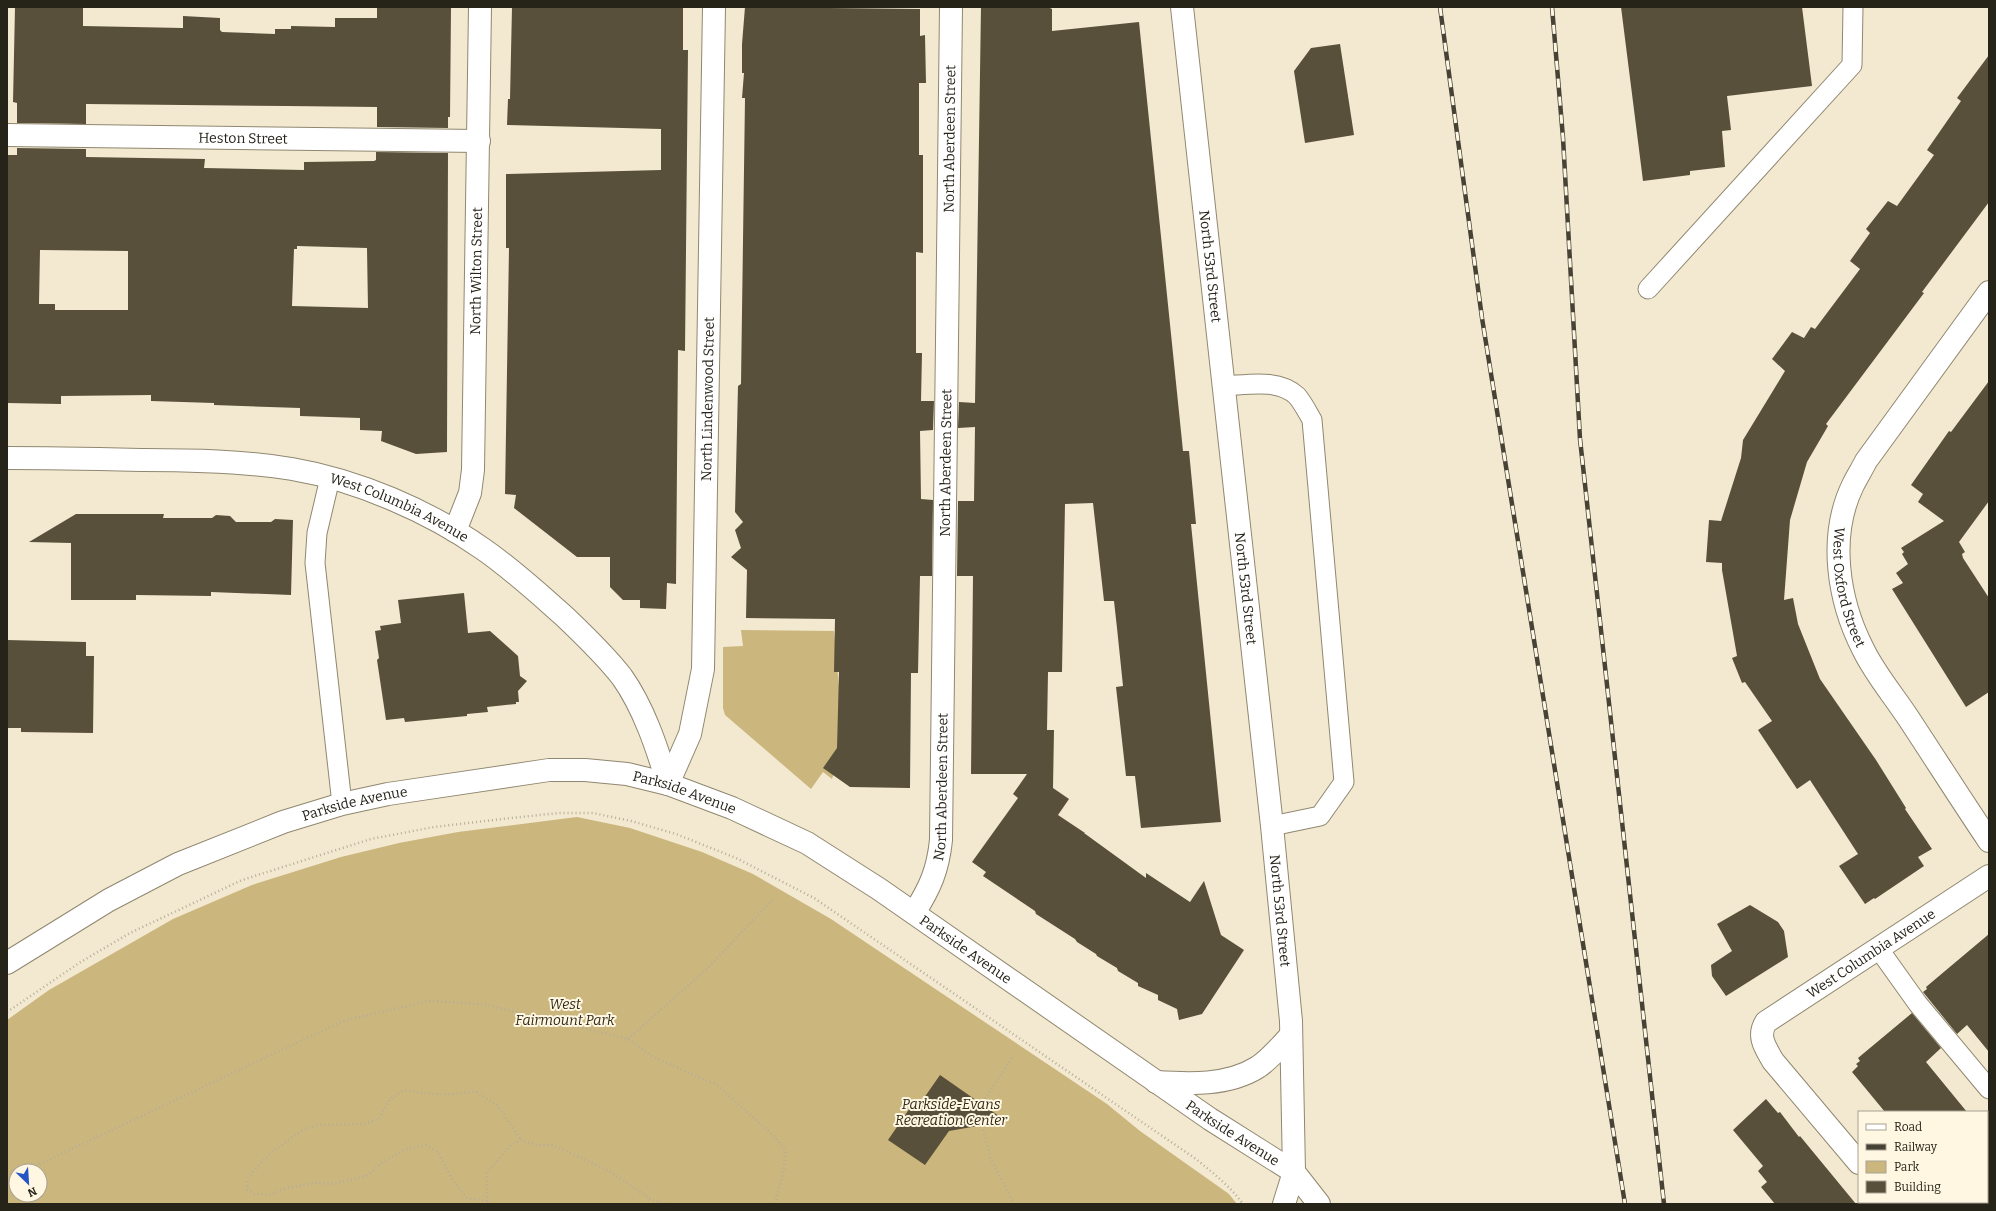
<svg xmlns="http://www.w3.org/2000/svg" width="1996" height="1211" font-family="Bitter,serif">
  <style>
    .green { fill: #cbb67d; fill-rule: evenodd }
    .building { fill: #58503a; fill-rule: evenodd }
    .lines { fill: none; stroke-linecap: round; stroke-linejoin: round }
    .lane-casing { stroke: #908770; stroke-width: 21 }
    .street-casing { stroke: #908770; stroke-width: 24 }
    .secondary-casing { stroke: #908770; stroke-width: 24 }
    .path { stroke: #b5ad99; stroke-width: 2.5; stroke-dasharray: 1 3; stroke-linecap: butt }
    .lane { stroke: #fff; stroke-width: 19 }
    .street { stroke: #fff; stroke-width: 22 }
    .secondary { stroke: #fff; stroke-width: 22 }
    .rail-casing { stroke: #464235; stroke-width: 4.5 }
    .rail { stroke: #fff7e2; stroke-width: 3; stroke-dasharray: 9; stroke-linecap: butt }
    .labels { text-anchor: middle; stroke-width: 4; stroke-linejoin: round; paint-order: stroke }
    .street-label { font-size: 14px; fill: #262319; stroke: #fff7e2 }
    .park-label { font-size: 14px; font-style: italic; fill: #312a18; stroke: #fff7e2 }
  </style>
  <rect width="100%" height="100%" fill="#f3e9d0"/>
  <g class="green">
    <polygon points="741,630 834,631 844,744 832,779 823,772 811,789 725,715 723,708 723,647 743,646"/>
    <path d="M577,817L630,828L702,852L753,874L831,919L1107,1104L1140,1131L1229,1194L1237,1204H7V1020L49,990L173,919L252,885L341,857L399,843L458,832ZM16,1171H40V1195H16Z"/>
  </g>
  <g class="building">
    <polygon points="15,7 83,7 83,26 183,28 183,16 220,18 220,30 222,32 275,34 275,29 291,29 291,26 335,27 335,18 377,18 377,7 451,7 450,117 448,117 448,128 377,127 377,107 287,106 86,104 86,124 17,123 17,103 13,102"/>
    <polygon points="512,7 683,7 683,50 688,50 685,351 678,350 676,584 667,583 666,609 640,608 640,600 623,600 610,587 610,557 577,557 514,508 516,495 505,494 509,248 506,248 506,174 661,170 661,129 507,125 508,99 510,99"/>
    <polygon points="745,7 920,9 920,36 925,35 926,83 919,83 919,155 923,155 923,253 916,252 916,353 922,353 921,401 934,401 933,430 920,431 921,499 933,500 932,576 920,576 918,673 911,673 910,788 850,787 823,768 837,748 839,672 834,672 835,619 746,618 747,570 731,557 741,548 735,530 743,522 735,512 738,386 741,384 745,98 742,98 744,73 742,73 742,44"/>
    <polygon points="981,7 1048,7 1052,9 1052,31 1139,22 1183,451 1189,451 1196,524 1191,524 1221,822 1141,828 1135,776 1126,776 1116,687 1123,686 1117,628 1114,601 1104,601 1093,503 1065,504 1062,672 1048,672 1047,730 1054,730 1053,788 1069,799 1058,815 1085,833 1084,833 1146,878 1146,873 1190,902 1204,881 1221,935 1244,950 1202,1014 1179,1020 1177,1009 1158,1000 1158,995 1138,986 1138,983 1118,971 1117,968 1097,956 1096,954 1077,942 1075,939 1036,914 1035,911 983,876 986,872 972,862 1018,798 1013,794 1027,774 971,774 973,576 957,576 958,501 974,501 975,427 958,428 959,402 975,403"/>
    <polygon points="1621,7 1802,7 1812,86 1727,96 1731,130 1722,131 1725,167 1690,171 1690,175 1643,181"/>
    <polygon points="1340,44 1354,135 1305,143 1294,71 1311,48"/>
    <polygon points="1989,55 1989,202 1922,292 1924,293 1826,424 1828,426 1807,462 1790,520 1784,600 1793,598 1798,624 1820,679 1876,760 1906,808 1905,809 1932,849 1918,857 1924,866 1875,899 1874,898 1865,904 1839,866 1858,854 1810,780 1797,789 1758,730 1772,721 1745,682 1742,683 1732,658 1737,656 1722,570 1722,563 1706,562 1709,520 1721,521 1741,458 1743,440 1785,371 1772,359 1792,332 1804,338 1811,327 1815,329 1860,269 1850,261 1870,233 1866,229 1888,201 1897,206 1934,155 1927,150 1961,101 1957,98"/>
    <path d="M17,148L86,149V157L205,159L204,168L304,170V162L374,161L376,160V152L448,153L447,452L416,454L381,441L382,431L360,430V418L300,416V408L214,405V403L151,401V395L61,396V404L7,403V155H17ZM297,246L367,248L368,308L292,306L294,249H297ZM40,250L128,251V310H55V304H39Z"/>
    <polygon points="1989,381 1989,501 1959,542 1965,552 1962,554 1963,558 1989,598 1989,692 1966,707 1892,589 1903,583 1896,573 1908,564 1902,554 1904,552 1901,548 1944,521 1918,502 1923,494 1911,485 1949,431 1951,432"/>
    <polygon points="76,514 164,514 163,518 212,518 216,515 230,516 236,522 271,522 275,519 293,520 291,595 211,592 211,596 136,595 136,600 71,600 71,543 29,542"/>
    <polygon points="464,593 468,633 490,631 518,656 520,676 527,681 518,691 519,702 516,702 516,704 487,707 488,712 467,714 467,716 405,722 404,718 386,720 377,660 379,658 375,631 381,630 380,626 401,623 398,600"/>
    <polygon points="7,640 86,642 86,656 94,656 93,733 21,732 21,728 7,728"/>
    <polygon points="1750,905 1778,922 1784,931 1788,957 1726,996 1712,976 1711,965 1732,951 1717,924"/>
    <polygon points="1989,934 1989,1052 1967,1025 1957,1034 1923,992 1927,989 1926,987"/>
    <polygon points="1912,1013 1941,1048 1926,1062 1967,1112 1885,1112 1852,1072 1858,1066 1856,1064 1860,1061 1858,1058"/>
    <polygon points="940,1075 1006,1121 949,1131 925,1165 888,1140 912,1105 917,1108"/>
    <polygon points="1766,1099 1778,1113 1780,1112 1799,1137 1800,1136 1856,1204 1775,1204 1761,1187 1767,1182 1758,1171 1763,1166 1733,1130"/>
  </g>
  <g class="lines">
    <defs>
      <g id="lane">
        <polyline points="1648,289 1852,65 1853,7"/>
        <path d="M1224,386C1247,385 1278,378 1297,396C1303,403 1308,413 1312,420L1344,782L1320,816L1272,826"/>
        <polyline points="330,478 317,533 315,563 342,804"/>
        <polyline points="1878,948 1918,1004 1989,1089"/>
      </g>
      <g id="street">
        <path id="s1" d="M1182,7L1272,826L1291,1021L1294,1172"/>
        <path id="s2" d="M7,135L479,141"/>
        <path id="s3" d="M1989,292L1866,461C1862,469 1857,477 1853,485C1828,536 1838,600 1863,649C1875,674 1894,696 1909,719C1936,760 1962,801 1989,841"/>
        <path id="s4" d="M455,531L470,493L473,470L480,7"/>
        <path id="s5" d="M668,784L690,734L703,669L714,7"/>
        <path id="s6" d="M914,913C930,888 938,870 941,840L951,7"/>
        <path id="s7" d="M1859,1163L1773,1061C1765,1047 1757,1036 1766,1022L1989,876"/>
        <polyline points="1892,1202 1893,1204"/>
      </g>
      <g id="secondary">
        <path id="s8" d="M7,458C53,458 98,459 144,460C193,460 243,461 292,469C357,480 429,511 483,549C512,569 538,593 564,616C584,635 605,655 622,677C644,708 657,748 668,784"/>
        <path id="s9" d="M7,963L109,900L178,864L283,822L342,804L388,794L549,770H585L627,774L668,784L732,808L807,843L879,889L1210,1119L1294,1172L1319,1204"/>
        <path d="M1156,1082C1189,1084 1228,1086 1258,1067C1270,1059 1281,1046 1291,1035"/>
        <polyline points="1284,1204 1294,1172"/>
      </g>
    </defs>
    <use href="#lane" class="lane-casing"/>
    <use href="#street" class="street-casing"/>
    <use href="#secondary" class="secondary-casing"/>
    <g class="path">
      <path d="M7,1012L79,963L130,933L242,880L371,839L434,827L502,819L559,813H593L631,821L676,834L736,858L814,898L1196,1159C1213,1173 1230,1186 1243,1204"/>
      <polyline points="628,1039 707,969 773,899"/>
      <polyline points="985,1099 1012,1058"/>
      <polyline points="983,1130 991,1159 1014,1204"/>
      <polyline points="25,1171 343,1021 428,1001 483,1004 628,1039 653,1057 717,1085 774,1136 785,1150 784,1168 775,1204"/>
      <polyline points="7,1179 16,1175"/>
      <path d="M487,1201L467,1198L452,1179L438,1152L426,1145L404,1150L383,1162L366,1176L333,1184L316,1183L298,1186L283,1189L271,1195L254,1194L247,1189V1179L269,1154L303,1130L319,1125L363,1124L379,1119L389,1100L404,1090C431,1095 449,1096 475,1091L498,1106L521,1140"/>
      <polyline points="490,1204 487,1201 487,1172 511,1145 521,1140 537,1145 553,1145 609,1171 652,1200 667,1204"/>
    </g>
    <use href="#lane" class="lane"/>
    <use href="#street" class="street"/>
    <use href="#secondary" class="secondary"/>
    <defs>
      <g id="rail">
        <polyline points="1440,7 1482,318 1625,1204"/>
        <polyline points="1552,7 1563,138 1580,439 1664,1204"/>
      </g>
    </defs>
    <use href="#rail" class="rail-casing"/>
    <use href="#rail" class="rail"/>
  </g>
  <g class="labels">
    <g class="street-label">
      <text dy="5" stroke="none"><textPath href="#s2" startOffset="236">Heston Street</textPath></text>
      <text dy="5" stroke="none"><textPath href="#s6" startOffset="780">North Aberdeen Street</textPath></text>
      <text dy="5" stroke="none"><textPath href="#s1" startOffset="261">North 53rd Street</textPath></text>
      <text dy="5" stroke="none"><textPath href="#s4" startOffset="263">North Wilton Street</textPath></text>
      <text dy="5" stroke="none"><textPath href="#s5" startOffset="391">North Lindenwood Street</textPath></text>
      <text dy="5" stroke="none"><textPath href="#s6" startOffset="456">North Aberdeen Street</textPath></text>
      <text dy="5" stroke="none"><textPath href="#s8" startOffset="400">West Columbia Avenue</textPath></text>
      <text dy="5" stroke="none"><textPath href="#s3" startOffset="342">West Oxford Street</textPath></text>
      <text dy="5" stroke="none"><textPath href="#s1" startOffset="585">North 53rd Street</textPath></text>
      <text dy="5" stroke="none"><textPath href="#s6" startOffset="132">North Aberdeen Street</textPath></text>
      <text dy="5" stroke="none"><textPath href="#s9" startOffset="721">Parkside Avenue</textPath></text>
      <text dy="5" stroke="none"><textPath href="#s9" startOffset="385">Parkside Avenue</textPath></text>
      <text dy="5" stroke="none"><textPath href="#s1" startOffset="909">North 53rd Street</textPath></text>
      <text dy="5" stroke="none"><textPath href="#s9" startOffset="1045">Parkside Avenue</textPath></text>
      <text dy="5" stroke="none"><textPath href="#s7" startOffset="301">West Columbia Avenue</textPath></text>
      <text dy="5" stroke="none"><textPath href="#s9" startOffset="1369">Parkside Avenue</textPath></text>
    </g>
    <g class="park-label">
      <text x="565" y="1009">West<tspan x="565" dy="16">Fairmount Park</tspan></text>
      <text x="951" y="1109">Parkside-Evans<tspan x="951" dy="16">Recreation Center</tspan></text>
    </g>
  </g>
  <rect width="1996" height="1211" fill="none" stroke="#262319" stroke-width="16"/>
  <rect x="1858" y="1111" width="130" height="92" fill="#fff7e2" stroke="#a8a292"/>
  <rect x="1866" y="1124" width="20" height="6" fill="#ffffff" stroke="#a8a292"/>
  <text x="1894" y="1131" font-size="12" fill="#262319">Road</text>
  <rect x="1866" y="1144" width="20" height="6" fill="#464235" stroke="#a8a292"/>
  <text x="1894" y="1151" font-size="12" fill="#262319">Railway</text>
  <rect x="1866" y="1161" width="20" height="12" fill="#cbb67d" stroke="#a8a292"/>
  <text x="1894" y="1171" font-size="12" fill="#262319">Park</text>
  <rect x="1866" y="1181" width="20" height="12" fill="#58503a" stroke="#a8a292"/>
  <text x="1894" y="1191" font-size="12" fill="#262319">Building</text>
  <g transform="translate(28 1183) rotate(155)"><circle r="19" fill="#fff7e2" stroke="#a8a292"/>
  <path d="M0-3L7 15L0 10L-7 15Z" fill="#2556c4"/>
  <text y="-6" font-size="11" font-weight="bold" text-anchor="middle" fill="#262319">N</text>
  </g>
</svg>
